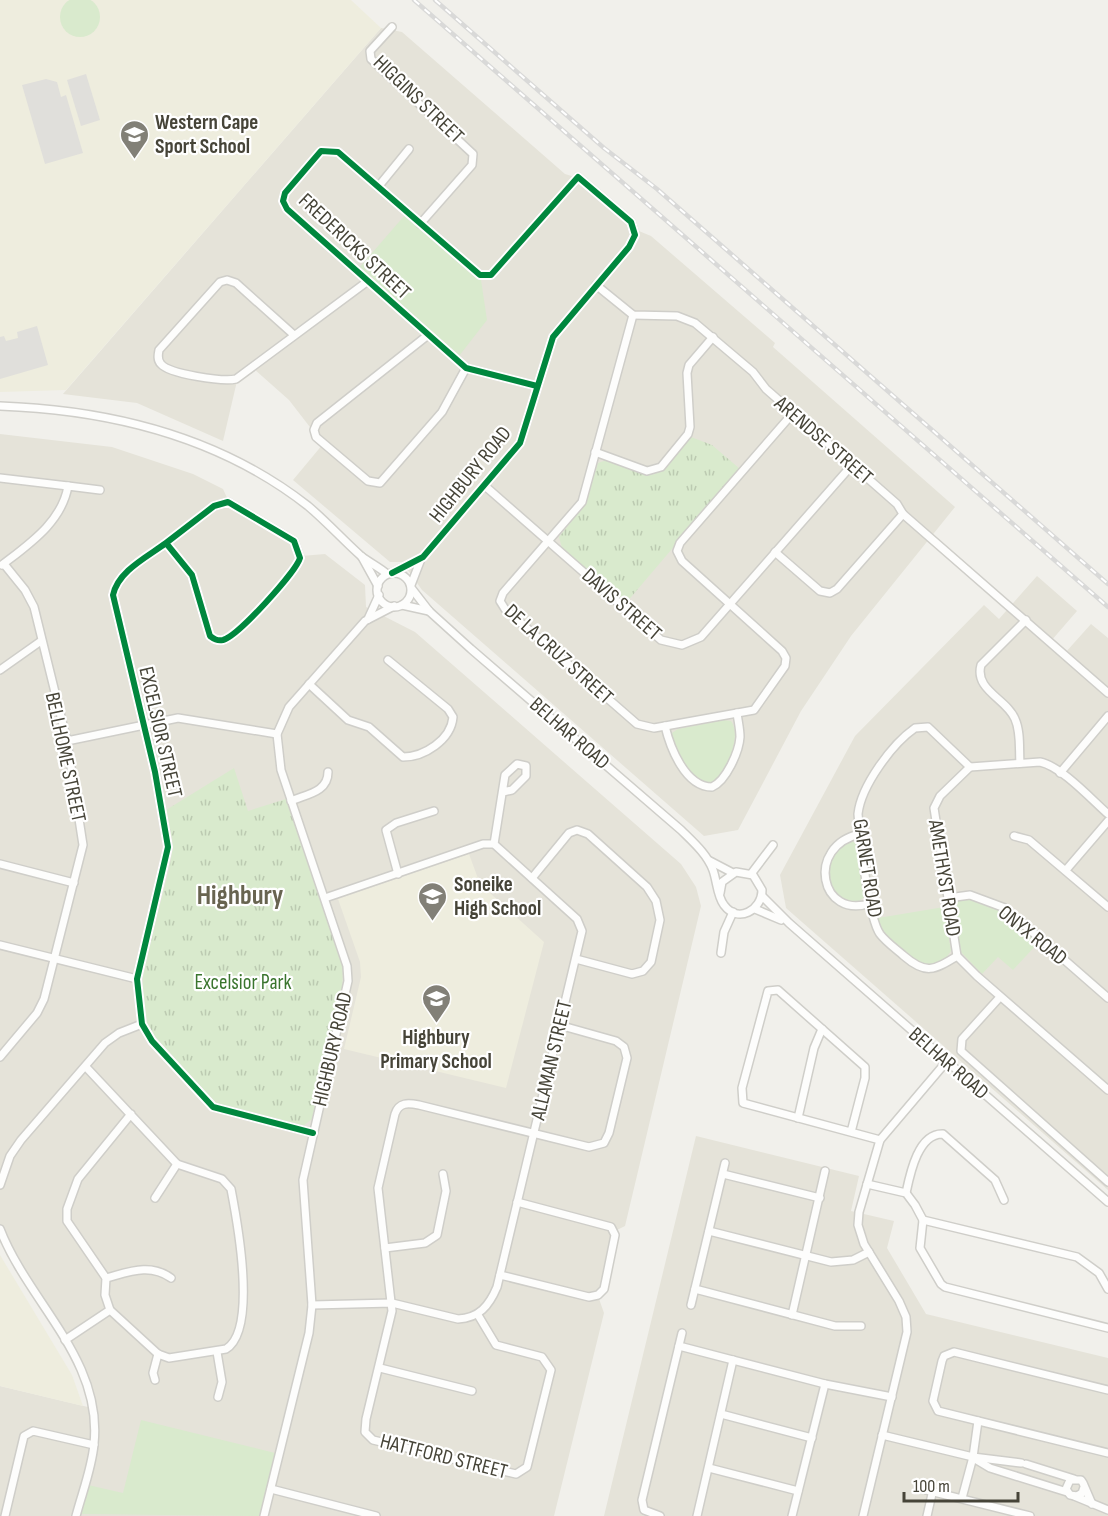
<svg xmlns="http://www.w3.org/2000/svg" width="1108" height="1516" font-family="'Sofia Sans Condensed',sans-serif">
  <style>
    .residential { fill: #e5e3d9 }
    .education { fill: #eeedde }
    .grass { fill: #d9eacd }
    .park { fill: url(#park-tufts) }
    .parking { fill: #e0dfdb }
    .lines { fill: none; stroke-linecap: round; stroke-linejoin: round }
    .minor-casing { stroke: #cfcec9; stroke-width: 10 }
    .minor { stroke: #fdfdfc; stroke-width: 7 }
    .rail-casing { stroke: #d9d9d8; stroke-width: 4.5 }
    .rail { stroke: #fff; stroke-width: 2; stroke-dasharray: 7; stroke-linecap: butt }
    .cycleway-casing { stroke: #fff; stroke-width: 10 }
    .cycleway { stroke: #00873e; stroke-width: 6 }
    .labels { text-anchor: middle; stroke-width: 4.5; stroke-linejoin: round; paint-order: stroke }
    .street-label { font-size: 21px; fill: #464438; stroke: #fff }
    .poi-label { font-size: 21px; font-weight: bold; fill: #464438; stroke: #fff; text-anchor: start }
    .park-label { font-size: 21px; fill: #3a752e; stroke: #fff }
    .district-label { font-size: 27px; font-weight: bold; fill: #686450; stroke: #fff }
  </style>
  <defs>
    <pattern id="park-tufts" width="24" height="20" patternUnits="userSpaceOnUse" patternTransform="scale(1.5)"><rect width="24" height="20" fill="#d9eacd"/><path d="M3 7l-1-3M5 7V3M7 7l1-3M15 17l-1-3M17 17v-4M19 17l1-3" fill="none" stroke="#bccab1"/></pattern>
  </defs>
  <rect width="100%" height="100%" fill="#f1f0eb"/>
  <g class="residential">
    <polygon points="381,28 402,32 565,174 578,178 634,229 651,236 775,343 773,347 955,507 851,636 801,711 738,830 704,836 422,590 402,562 390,562 293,480 323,444 289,400 254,369 237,381 223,441 137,403 63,394"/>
    <polygon points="0,434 112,447 193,474 223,489 229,502 284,533 301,556 325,554 365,585 366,607 415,632 681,864 696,887 701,906 625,1226 615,1231 604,1289 598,1296 604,1313 554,1516 0,1516 0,1386 92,1408 85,1379 0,1231"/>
    <polygon points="1037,576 1077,611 1051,641 1065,653 1091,624 1108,638 1108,1190 786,908 780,875 855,736 984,605 999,619"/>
    <polygon points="696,1136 859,1176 851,1211 894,1221 887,1248 926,1314 1108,1358 1108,1516 604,1516"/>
  </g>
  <g class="education">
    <polygon points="0,0 351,0 381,28 66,390 0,392"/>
    <polygon points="469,854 480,884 544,942 506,1088 344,1049 361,977 360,962 338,899"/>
    <polygon points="0,1255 72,1375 83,1406 0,1386"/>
  </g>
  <g class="grass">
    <circle cx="80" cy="17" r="20"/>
    <polygon points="405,215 481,280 487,320 459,356 359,268"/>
    <path d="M724,720L731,721C743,735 725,781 708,784C690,777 671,753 672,733L678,729Z"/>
    <path d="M851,840L858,845L866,896L856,903C838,900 830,887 826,871L841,844Z"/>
    <polygon points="967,897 1003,911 1039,942 1013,970 998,957 982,974 959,950 952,907 956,900"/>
    <path d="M944,907L951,951L946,958L931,967C912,963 882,938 878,918Z"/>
    <polygon points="141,1420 275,1453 260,1516 81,1514 88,1485 123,1493"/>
  </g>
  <g class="park">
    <path d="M691,437L712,445L740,469L626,603L562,548L559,537L585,504L598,463C615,454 636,477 655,474Z"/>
    <path d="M234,768L248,811L286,799L343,967L342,996L312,1119L303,1126L216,1104L151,1035C123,990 167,901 172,851C173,838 169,823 166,810Z"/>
  </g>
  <g class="parking">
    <polygon points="86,74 100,120 81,126 67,80"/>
    <polygon points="46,79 57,82 61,97 66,95 83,153 45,164 22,85"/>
    <polygon points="37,326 48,365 0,379 0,337 4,336 6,341 18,338 17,332"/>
  </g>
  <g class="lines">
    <defs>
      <g id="minor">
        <polyline points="392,27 370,51 371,59 473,154 472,165 420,224"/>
        <polyline points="378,187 409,149"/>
        <polyline points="596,285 633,315 677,316 695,323 753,372 766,389 897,504 903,514 837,589 830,593 820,591 775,552"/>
        <polyline points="633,315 582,502 503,593 500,601 505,609 637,724 654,728 754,710 785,666 786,658 782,651 682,561 677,551 680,543 793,413"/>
        <path d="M294,335L236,283L227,280L220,282L159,350C158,355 157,360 161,364C169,374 223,382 236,379L368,281"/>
        <polyline points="428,335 317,423 314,430 316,437 368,481 380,483 442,412 466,368"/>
        <path d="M0,406C110,410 220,437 308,506C327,522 343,540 361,556C370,563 379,567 387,574"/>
        <polyline points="595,452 647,471 661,467 688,434 690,427 687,373 689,365 713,337"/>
        <polyline points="0,478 68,486"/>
        <polyline points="485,486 661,640 682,645 701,637 852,465"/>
        <polyline points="903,514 1108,693"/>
        <path d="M166,543L214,506L228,502L294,541L300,558C296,572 238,636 223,640C217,641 214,639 210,636L192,575L166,543C147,557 118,571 113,595L155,772L168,847L137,979L142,1024L152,1041L213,1107L313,1133"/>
        <polyline points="362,557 378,586"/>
        <path d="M2,565C29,544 62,522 68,486L100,490"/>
        <polyline points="392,573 423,557 520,443 553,337 629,247 635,235 631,222 578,177 491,275 480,275 338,152 321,151 285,193 283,201 287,209 466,368 537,386"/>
        <circle cx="394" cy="590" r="17"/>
        <polyline points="411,585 421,559"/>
        <path d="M412,589L429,611L471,649L681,830C693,842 707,854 713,870C717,881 717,896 724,905C738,924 762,910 762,890L753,875L736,872L722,882L720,893"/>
        <polyline points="402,605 429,611"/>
        <polyline points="368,619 379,595"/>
        <polyline points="0,670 41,641"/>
        <path d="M309,684L348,720L369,727L403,757C424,757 451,740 453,717L448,709L388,660"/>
        <path d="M665,726C670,747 685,787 712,787C726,781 739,752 740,737C740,729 738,721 737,713"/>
        <polyline points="67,741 178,718 277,734"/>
        <path d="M1020,763C1019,750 1021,732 1015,719C1007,699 974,690 981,665L1026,620"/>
        <polyline points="1060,773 1108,716"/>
        <path d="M291,801C307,794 328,792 328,772"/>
        <path d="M1108,814C1091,799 1061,766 1040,762L970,767L940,796L934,808L957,956L977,976L1108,1090"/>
        <path d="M860,834C805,846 820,921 871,903"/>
        <polyline points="1014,836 1029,840 1108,907"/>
        <polyline points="494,844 505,775 517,764 526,766 526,776 512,790 503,792"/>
        <polyline points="710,861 733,873"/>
        <polyline points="0,864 74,883"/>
        <polyline points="1066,870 1108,821"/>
        <polyline points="398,874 386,830 396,823 434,811"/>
        <polyline points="751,874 773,845"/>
        <polyline points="532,878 569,833 577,830 588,834 647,887 656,901 660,920 651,962 643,971 632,974 576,959"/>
        <polyline points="762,896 789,923 1108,1202"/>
        <polyline points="948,898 970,895 1005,908 1108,998"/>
        <polyline points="755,909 781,920"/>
        <polyline points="0,945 137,979"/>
        <polyline points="721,953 724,932 733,912"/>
        <path d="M957,956C934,970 926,975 904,956C896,949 886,942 880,934C868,917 860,837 858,814C861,786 892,744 915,728L928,727L970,767"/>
        <polyline points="1000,997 962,1039 961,1051 1108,1182"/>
        <polyline points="0,1057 37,1013 44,999 83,845 67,741 34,607 25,590 4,564"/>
        <path d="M86,1067L177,1164L222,1179L231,1189C237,1220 258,1330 226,1349L169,1358L158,1354L110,1310L105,1295L106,1278L67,1221V1209L78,1179L131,1114"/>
        <polyline points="798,1118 814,1048 822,1029"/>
        <polyline points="851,1132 865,1078 865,1067 778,990 768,991 742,1088 743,1103 880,1140"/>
        <polyline points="723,1174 820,1198"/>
        <polyline points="867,1184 906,1193 915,1205 923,1220 920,1248 941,1284 945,1287 1108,1328"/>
        <polyline points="0,1185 10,1156 21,1140 105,1043 119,1033 142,1024"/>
        <path d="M906,1193C910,1174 918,1133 943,1134L995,1180L1004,1200"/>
        <polyline points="155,1198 177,1164"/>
        <polyline points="923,1220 1077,1257 1099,1273 1108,1289"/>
        <path d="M0,1229C28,1302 103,1359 94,1444C92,1468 82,1493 76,1516"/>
        <polyline points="709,1231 831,1262 853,1260 869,1252"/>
        <polyline points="385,1248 425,1243 437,1235 446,1191 443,1174"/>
        <polyline points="500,1275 589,1297 598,1295 604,1289 615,1235 611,1227 517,1202"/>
        <path d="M106,1278C129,1272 150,1263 171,1278"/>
        <polyline points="695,1289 835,1326 861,1326"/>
        <path d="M312,1305L392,1303L458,1319C479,1318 489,1306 497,1287L582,931L577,919L494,844H483L325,898"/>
        <polyline points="691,1305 725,1163"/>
        <path d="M478,1315L496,1345L542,1357L551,1370L527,1467L516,1474L373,1440L365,1432L366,1419L392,1311L378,1188L395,1114C399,1102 408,1103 419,1105L589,1147L604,1143L609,1133L627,1058L624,1047L616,1041L559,1025"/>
        <polyline points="792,1315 825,1171"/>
        <polyline points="65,1340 110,1310"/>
        <polyline points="679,1346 825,1384 892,1397"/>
        <polyline points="217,1352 222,1382 218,1397"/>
        <polyline points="380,1368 472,1391"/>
        <polyline points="155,1380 153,1373 158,1354"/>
        <polyline points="1108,1390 954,1352 944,1356 942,1361 933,1401 938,1411 1108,1453"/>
        <polyline points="721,1414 812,1438"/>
        <polyline points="882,1435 973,1457 1021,1463"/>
        <polyline points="975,1459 990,1468 1067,1492"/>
        <polyline points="1026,1464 1074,1479"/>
        <polyline points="709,1468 798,1491"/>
        <polyline points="1084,1487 1082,1493 1077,1496 1070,1495 1066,1489 1070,1480 1081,1480 1083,1483 1092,1504"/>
        <polyline points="918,1488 1030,1516"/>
        <polyline points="271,1489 376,1516"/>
        <polyline points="1074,1496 1108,1510"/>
        <polyline points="962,1498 973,1457 978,1421"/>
        <polyline points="5,1516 24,1436 33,1431 94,1445"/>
        <polyline points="264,1516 309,1333 312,1305 303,1180 348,981 347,966 281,770 277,734 289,707 365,621 394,606"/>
        <polyline points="660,1516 644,1510 642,1500 682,1333"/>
        <polyline points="697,1516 733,1360"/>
        <polyline points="792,1516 825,1384"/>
        <polyline points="863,1516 907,1332 906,1317 899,1301 864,1244 858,1225 859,1212 880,1140 947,1061"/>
        <polyline points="927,1516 932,1494"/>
      </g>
    </defs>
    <use href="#minor" class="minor-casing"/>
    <use href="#minor" class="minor"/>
    <defs>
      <g id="rail">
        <polyline points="414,0 1108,607"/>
        <polyline points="435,0 604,148 657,189 1108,584"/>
      </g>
    </defs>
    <use href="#rail" class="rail-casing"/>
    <use href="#rail" class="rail"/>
    <defs>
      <g id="cycleway">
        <path d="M166,543L214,506L228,502L294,541L300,558C296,572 238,636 223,640C217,641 214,639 210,636L192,575L166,543C147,557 118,571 113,595L155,772L168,847L137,979L142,1024L152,1041L213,1107L313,1133"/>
        <polyline points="392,573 423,557 520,443 553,337 629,247 635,235 631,222 578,177 491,275 480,275 338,152 321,151 285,193 283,201 287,209 466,368 537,386"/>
      </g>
    </defs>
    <use href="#cycleway" class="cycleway-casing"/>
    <use href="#cycleway" class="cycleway"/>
  </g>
  <defs>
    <symbol id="school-pin" viewBox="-11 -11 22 30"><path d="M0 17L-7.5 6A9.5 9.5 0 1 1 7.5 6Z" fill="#828077" stroke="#fff"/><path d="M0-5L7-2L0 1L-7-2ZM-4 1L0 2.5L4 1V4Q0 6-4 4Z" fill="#fff"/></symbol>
  </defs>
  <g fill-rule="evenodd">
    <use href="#school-pin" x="118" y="118" width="33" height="45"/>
    <use href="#school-pin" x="416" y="880" width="33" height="45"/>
    <use href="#school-pin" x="420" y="982" width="33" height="45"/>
  </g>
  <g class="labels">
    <g class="street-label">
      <text transform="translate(419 99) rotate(44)" y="7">HIGGINS STREET</text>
      <text transform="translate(355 246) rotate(43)" y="7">FREDERICKS STREET</text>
      <text transform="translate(824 440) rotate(41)" y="7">ARENDSE STREET</text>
      <text transform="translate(470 474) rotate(-51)" y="7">HIGHBURY ROAD</text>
      <text transform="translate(622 604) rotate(41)" y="7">DAVIS STREET</text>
      <text transform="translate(559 654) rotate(42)" y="7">DE LA CRUZ STREET</text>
      <text transform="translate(161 732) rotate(77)" y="7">EXCELSIOR STREET</text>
      <text transform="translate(570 733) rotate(41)" y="7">BELHAR ROAD</text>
      <text transform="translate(66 757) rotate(78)" y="7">BELLHOME STREET</text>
      <text transform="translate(868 868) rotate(81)" y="7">GARNET ROAD</text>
      <text transform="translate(945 878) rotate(81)" y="7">AMETHYST ROAD</text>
      <text transform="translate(1033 935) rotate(39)" y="7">ONYX ROAD</text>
      <text transform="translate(332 1049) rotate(-77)" y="7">HIGHBURY ROAD</text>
      <text transform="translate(551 1060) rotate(-77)" y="7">ALLAMAN STREET</text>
      <text transform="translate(949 1063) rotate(41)" y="7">BELHAR ROAD</text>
      <text transform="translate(444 1456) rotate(14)" y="7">HATTFORD STREET</text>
    </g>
    <g class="poi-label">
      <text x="155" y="129">Western Cape<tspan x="155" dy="24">Sport School</tspan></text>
      <text x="454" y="891">Soneike<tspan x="454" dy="24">High School</tspan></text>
      <text x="436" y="1044" text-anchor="middle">Highbury<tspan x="436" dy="24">Primary School</tspan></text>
    </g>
    <g class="park-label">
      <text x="243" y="989">Excelsior Park</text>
    </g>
    <g class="district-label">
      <text x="240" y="904">Highbury</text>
    </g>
  </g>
  <path d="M904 1492v9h114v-9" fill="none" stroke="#464438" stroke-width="3"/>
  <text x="913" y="1492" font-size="18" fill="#464438" stroke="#ffffff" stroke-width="4.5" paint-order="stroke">100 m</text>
</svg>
